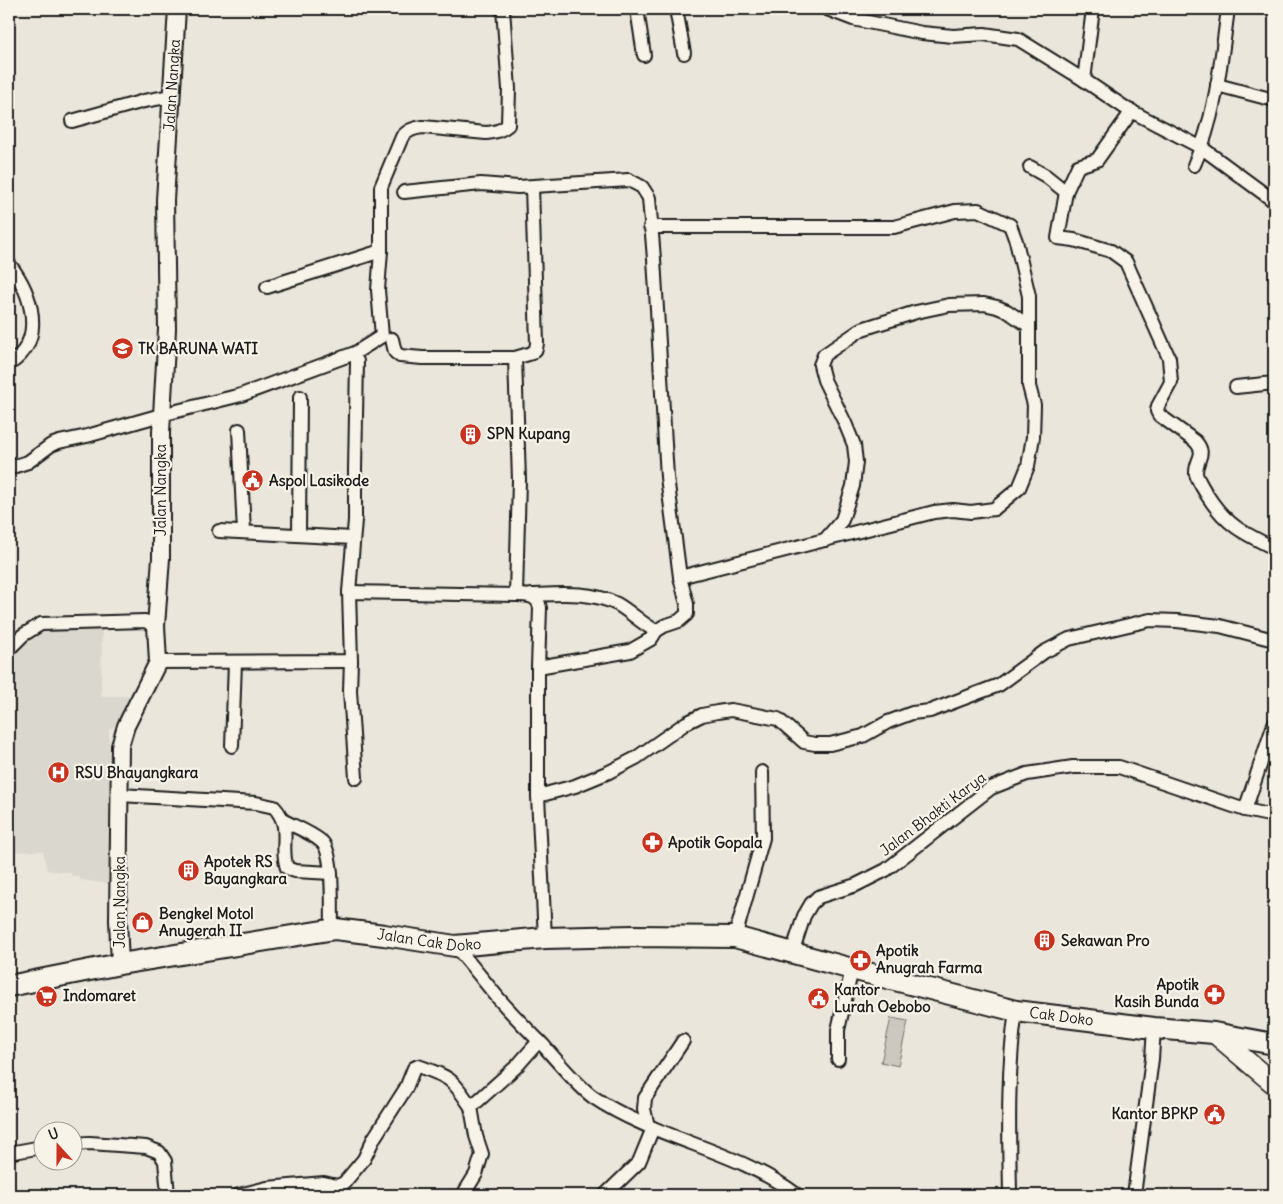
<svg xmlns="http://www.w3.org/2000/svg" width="1283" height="1204" font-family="Delius,sans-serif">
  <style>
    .built { fill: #dad7ce }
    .green { fill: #ccc8c0; stroke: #74726e }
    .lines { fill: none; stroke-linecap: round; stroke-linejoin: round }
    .minor-casing { stroke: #1c1c1c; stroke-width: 16 }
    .tertiary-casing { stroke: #1c1c1c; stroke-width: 20 }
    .secondary-casing { stroke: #1c1c1c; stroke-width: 22 }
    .primary-casing { stroke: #1c1c1c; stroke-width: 24 }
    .minor { stroke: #f7f3e8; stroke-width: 12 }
    .tertiary { stroke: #f7f3e8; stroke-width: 16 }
    .secondary { stroke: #f7f3e8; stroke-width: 19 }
    .primary { stroke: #f7f3e8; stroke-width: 20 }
    .labels { text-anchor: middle; stroke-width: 4.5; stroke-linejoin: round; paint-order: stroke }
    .street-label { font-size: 15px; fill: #1c1c1c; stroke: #f7f3e8 }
    .poi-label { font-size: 15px; font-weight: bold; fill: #1c1c1c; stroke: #f7f3e8; text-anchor: start }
  </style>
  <rect width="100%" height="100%" fill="#eae6dc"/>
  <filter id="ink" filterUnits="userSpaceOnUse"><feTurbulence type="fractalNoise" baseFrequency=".02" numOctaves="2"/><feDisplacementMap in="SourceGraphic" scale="10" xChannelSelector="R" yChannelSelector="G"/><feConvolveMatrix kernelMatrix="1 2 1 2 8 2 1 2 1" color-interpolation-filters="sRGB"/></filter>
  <g filter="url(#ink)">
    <polygon class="built" points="50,628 102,629 101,696 136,696 123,721 109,730 110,884 80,880 79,876 71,876 71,873 47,870 43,851 9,852 9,657 36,635"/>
    <polygon class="green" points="891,1018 908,1021 898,1066 881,1062"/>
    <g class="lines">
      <defs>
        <g id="minor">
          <polyline points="637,9 644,55"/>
          <polyline points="676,9 684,53"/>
          <polyline points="827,9 853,19 922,33 953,36 984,34 1018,39 1084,80"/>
          <polyline points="1093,9 1084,80 1127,109 1202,148 1274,201"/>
          <polyline points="1217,85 1274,100"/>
          <path d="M1132,111L1097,160L1078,166L1066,192L1058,238L1074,240L1111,251L1126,262L1169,358L1171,382L1158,406L1157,411L1159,415L1195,441C1208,455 1195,459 1196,474C1198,481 1203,488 1207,495C1226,525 1243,533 1274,548"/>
          <polyline points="72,121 144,101 172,96"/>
          <path d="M1194,165C1216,117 1221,61 1228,9"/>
          <polyline points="1030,167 1046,176 1066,192"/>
          <polyline points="404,192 481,184 518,187 629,180 642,187 649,198 654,259 667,477 680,577 687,604 687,614 679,621 664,626 656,631 651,639 630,651 538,667"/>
          <polyline points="650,227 894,227 955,211 978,210 1010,225 1016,241 1029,296 1029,386 1034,405 1033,437 1028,466 1019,488 994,509 971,512 953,510 934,512 680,577"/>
          <path d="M9,264C32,293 47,341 9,364"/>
          <polyline points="267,287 381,251"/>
          <polyline points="392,339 395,352 400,356 422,358 515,358 532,353 536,349 537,343 532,187"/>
          <polyline points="515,358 519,480 516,595"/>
          <polyline points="1236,387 1274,383"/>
          <polyline points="239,430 244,532"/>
          <path d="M9,468L28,462L51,445L59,442L87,436L161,415L241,395L355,353L382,336L378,290L381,251V187L402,137C408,130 414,128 423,127L486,133C495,132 501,131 508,125L509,89L503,9"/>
          <polyline points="219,531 353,538"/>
          <polyline points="299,534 300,397"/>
          <polyline points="825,540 842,520 853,486 856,462 854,445 845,423 824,380 820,365 824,355 862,329 916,312 949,305 984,304 997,307 1007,311 1029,326"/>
          <polyline points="349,592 355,520 355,469 357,361"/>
          <path d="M531,595C560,594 590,591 617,604C631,612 642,624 656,631"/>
          <polyline points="9,649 23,635 41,624 145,621 156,626"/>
          <polyline points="351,661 350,691 356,778"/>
          <path d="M158,662L351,661L349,592L516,595C527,595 538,595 540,608L538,667V796L545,938"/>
          <polyline points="232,746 235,662"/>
          <path d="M120,795L256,803L274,807C293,827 279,846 287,868L295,871L331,873"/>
          <polyline points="538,796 575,786 609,772 636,758 686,723 702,715 717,712 731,710 778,719 804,742 815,744 830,744 863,736 888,722 912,713 930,711 999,685 1044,652 1069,639 1150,620 1177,621 1220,626 1274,640"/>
          <polyline points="1245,810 1274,724"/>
          <path d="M284,821C296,827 312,833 322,842C335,854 331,911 332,930"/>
          <polyline points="735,937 763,838 762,772"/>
          <path d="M455,946C470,963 484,981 499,999C513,1015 528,1030 543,1045C556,1060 578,1086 593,1097C657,1140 736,1149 797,1195"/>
          <polyline points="792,953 804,916 811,904 818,897 856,885 886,870 991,788 1027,774 1073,767 1119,767 1245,810 1274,816"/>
          <polyline points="838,1059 838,1030 852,969"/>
          <polyline points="648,1126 644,1109 645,1098 683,1041"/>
          <polyline points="72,1144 90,1143 146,1147 159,1152 165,1161 168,1195"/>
          <polyline points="9,1153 42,1147"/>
          <path d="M1010,1193C1009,1132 1007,1071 1016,1011"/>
          <path d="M239,1195L267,1188L324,1183L337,1186L344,1183L364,1159L374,1138L406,1088L414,1068L418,1066C450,1077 453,1079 471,1107L517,1066L539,1041"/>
          <polyline points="463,1195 476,1174 482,1154 476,1136 471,1107"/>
          <polyline points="605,1195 639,1162 653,1128"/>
          <polyline points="1134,1195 1152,1059 1154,1028"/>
        </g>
        <g id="tertiary">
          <path id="s1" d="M120,964L118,920L120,746L126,726L158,662L156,626L161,558V432L167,329L165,200L177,9"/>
        </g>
        <polyline id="secondary" points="1214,1033 1274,1084"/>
        <g id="primary">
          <path id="s2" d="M9,986L120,964L335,929L384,935L455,946L545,938L634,936L735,937L852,969L1016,1011L1154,1028L1214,1033L1274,1044"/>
        </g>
      </defs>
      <use href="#minor" class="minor-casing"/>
      <use href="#tertiary" class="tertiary-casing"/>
      <use href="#secondary" class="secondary-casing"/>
      <use href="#primary" class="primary-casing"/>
      <use href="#minor" class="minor"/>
      <use href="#tertiary" class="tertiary"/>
      <use href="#secondary" class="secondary"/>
      <use href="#primary" class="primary"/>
    </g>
  </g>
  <defs>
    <symbol id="school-disc" viewBox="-11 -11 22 22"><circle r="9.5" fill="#c8321e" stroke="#f7f3e8"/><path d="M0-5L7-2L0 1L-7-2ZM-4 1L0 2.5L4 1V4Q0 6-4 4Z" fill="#fff"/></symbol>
    <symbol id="building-disc" viewBox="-11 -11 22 22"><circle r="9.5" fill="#c8321e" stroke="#f7f3e8"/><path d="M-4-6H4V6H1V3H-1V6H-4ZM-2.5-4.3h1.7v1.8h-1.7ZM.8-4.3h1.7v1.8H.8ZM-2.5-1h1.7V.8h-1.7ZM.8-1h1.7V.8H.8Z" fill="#fff"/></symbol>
    <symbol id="civic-disc" viewBox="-11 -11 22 22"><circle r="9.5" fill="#c8321e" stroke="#f7f3e8"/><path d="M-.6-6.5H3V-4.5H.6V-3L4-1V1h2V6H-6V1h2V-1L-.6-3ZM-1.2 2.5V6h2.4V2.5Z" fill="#fff"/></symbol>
    <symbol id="hospital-disc" viewBox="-11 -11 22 22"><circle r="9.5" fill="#c8321e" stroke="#f7f3e8"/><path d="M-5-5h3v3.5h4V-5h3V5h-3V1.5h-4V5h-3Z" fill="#fff"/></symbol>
    <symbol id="pharmacy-disc" viewBox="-11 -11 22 22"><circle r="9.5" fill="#c8321e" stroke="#f7f3e8"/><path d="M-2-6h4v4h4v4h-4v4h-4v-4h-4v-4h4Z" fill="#fff"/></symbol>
    <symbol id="shop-disc" viewBox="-11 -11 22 22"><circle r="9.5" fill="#c8321e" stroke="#f7f3e8"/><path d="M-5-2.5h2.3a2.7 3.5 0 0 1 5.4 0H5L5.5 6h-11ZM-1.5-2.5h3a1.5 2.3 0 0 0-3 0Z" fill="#fff"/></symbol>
    <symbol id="supermarket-disc" viewBox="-11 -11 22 22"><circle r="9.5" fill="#c8321e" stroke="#f7f3e8"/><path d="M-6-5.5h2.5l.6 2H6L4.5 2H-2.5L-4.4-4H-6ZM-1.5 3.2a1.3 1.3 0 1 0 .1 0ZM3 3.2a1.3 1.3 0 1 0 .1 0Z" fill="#fff"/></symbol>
  </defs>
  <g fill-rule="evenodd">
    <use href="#school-disc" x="110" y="336" width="25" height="25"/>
    <use href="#building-disc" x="458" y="422" width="25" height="25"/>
    <use href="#civic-disc" x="240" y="468" width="25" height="25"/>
    <use href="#hospital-disc" x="46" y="760" width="25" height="25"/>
    <use href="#pharmacy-disc" x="640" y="830" width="25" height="25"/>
    <use href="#building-disc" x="176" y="858" width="25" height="25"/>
    <use href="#shop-disc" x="130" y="910" width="25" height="25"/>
    <use href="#building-disc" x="1032" y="928" width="25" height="25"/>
    <use href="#pharmacy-disc" x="848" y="948" width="25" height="25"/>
    <use href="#pharmacy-disc" x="1202" y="982" width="25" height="25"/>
    <use href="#supermarket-disc" x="34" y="984" width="25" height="25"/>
    <use href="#civic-disc" x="806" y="986" width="25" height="25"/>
    <use href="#civic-disc" x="1202" y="1102" width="25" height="25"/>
  </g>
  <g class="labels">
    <g class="street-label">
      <text dy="5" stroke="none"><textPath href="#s1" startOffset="888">Jalan Nangka</textPath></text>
      <text transform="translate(161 490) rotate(-90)" y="5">Jalan Nangka</text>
      <text transform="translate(933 814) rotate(-37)" y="5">Jalan Bhakti Karya</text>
      <text transform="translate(120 902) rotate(-90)" y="5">Jalan Nangka</text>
      <text dy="5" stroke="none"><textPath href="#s2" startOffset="426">Jalan Cak Doko</textPath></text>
      <text dy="5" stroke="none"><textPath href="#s2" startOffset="1069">Cak Doko</textPath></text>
    </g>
    <g class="poi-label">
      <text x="138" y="354">TK BARUNA WATI</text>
      <text x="487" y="439">SPN Kupang</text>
      <text x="269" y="486">Aspol Lasikode</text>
      <text x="75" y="778">RSU Bhayangkara</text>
      <text x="668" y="848">Apotik Gopala</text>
      <text x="204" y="867">Apotek RS<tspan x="204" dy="17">Bayangkara</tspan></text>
      <text x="159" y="919">Bengkel Motol<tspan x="159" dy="17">Anugerah II</tspan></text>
      <text x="1061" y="946">Sekawan Pro</text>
      <text x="876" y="956">Apotik<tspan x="876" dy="17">Anugrah Farma</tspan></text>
      <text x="1199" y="990" text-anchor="end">Apotik<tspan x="1199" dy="17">Kasih Bunda</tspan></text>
      <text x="834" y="995">Kantor<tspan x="834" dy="17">Lurah Oebobo</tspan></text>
      <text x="63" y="1001">Indomaret</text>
      <text x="1198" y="1119" text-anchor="end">Kantor BPKP</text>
    </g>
  </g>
  <rect width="1283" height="1204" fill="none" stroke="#f7f3e8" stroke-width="30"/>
  <rect x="15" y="15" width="1253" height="1174" fill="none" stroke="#1c1c1c" stroke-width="2" filter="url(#ink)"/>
  <g transform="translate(58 1146) rotate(339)"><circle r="24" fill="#f7f3e8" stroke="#9f9d96"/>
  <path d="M0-4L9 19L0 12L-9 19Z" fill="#c8321e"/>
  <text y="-8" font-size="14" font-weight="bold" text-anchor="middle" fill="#1c1c1c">U</text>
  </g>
</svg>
